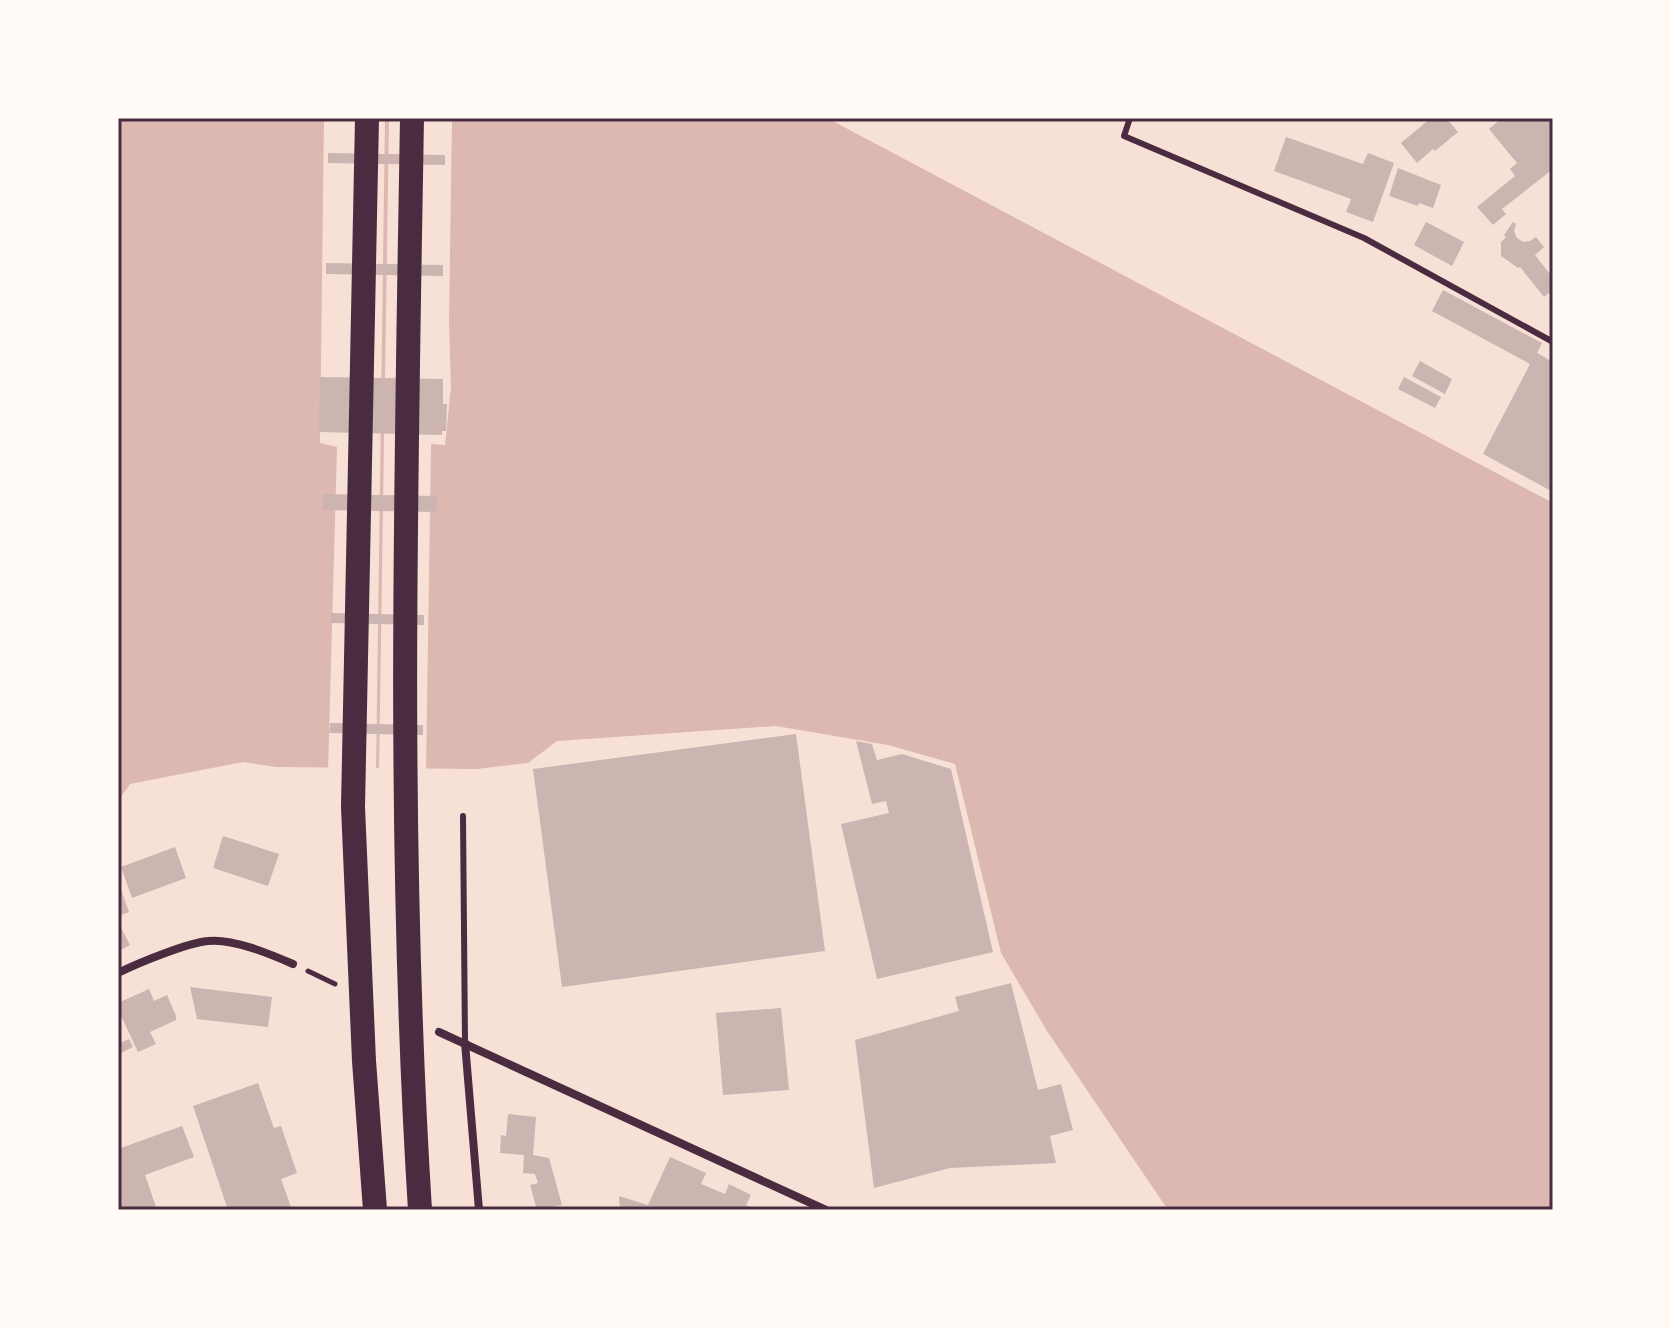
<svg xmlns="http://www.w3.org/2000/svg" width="1671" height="1328" font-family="'Asap Condensed',sans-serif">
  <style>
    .water { fill: #dcb8b0 }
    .pier { fill: #f7e1d7 }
    .building { fill: #ccb4b1 }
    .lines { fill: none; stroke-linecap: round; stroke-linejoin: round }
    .path { stroke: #4a2c40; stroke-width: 5 }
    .service { stroke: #4a2c40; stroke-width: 6 }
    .minor { stroke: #4a2c40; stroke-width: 8 }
    .motorway { stroke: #4a2c40; stroke-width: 24 }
    .neatline { fill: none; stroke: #4a2c40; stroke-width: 3 }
  </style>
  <rect width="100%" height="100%" fill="#f7e1d7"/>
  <polygon class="water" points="118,118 827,118 1553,503 1553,1210 1168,1210 1047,1031 1001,953 955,764 888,745 776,726 557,741 528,763 477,769 276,767 243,762 130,784 118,801"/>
  <g class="pier">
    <polygon points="324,118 385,118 376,772 328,771 337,447 320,443"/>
    <polygon points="389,118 452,118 449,323 451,387 445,445 431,444 426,772 379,772"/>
  </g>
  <g class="building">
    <polygon points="1431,118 1446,118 1458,132 1435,151 1433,149 1417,163 1401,143"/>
    <polygon points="1502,118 1553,118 1553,169 1502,209 1506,214 1493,225 1477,207 1515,176 1510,169 1517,163 1489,129"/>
    <polygon points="1286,137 1363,164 1368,153 1394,163 1373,222 1346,212 1351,199 1274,171"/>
    <polygon points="328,153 445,155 445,165 328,163"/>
    <polygon points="1398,168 1441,185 1433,208 1419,203 1418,206 1389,196"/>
    <polygon points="1426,222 1464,242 1452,266 1414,245"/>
    <polygon points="1513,222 1516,224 1514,231 1517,238 1523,242 1530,241 1536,237 1544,247 1535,255 1553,278 1553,290 1544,297 1520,267 1518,268 1501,256 1501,242 1506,237 1504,235"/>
    <polygon points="326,263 443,265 443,276 326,274"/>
    <polygon points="1443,290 1542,343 1537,353 1553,362 1553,492 1483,454 1530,364 1432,311"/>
    <polygon points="1420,361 1452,379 1445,394 1412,376"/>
    <polygon points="320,377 443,379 443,404 447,404 446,431 442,431 442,435 319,432"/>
    <polygon points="1404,377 1441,397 1435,408 1398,389"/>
    <polygon points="323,494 437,496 436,512 323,510"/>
    <polygon points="331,613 424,615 424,625 331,623"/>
    <polygon points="330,723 423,725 423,735 329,733"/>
    <polygon points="796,734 825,951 562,987 533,769"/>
    <polygon points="856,741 872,744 877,760 902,754 951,769 993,952 877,979 841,824 889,813 886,801 872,804"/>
    <polygon points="223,836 279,854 268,886 213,868"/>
    <polygon points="175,847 186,878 132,898 121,867"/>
    <polygon points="120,887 129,912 118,916 118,888"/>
    <polygon points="118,922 130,945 119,951 118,948"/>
    <polygon points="1011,983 1038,1090 1061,1084 1073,1130 1050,1136 1056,1163 950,1168 874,1188 855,1040 959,1011 955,997"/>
    <polygon points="190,987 272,997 268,1027 197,1019"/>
    <polygon points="149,989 154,1001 167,995 176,1016 176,1020 150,1032 156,1044 138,1052 118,1009 118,1003"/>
    <polygon points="781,1008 789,1090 723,1095 716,1013"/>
    <polygon points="129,1039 133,1047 121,1053 118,1044"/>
    <polygon points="258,1083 274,1128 281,1126 297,1173 281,1179 292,1210 228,1210 193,1106"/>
    <polygon points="508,1114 536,1117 533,1155 549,1158 562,1205 537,1210 530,1185 538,1183 535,1174 523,1173 524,1155 500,1153 501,1135 506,1136"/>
    <polygon points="182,1126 194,1157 145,1175 157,1210 118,1210 118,1149"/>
    <polygon points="670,1157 706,1173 701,1184 725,1194 729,1184 751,1195 746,1205 758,1210 620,1210 619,1196 648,1205"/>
  </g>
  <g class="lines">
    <polyline class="path" points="308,971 335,984"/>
    <g class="service">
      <polyline points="1130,118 1124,136 1364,238 1553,342"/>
      <polyline points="463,816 465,1043"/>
    </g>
    <g class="minor">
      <path d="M118,973C138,963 187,943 208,941C232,938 270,954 293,964"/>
      <polyline points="439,1032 826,1210"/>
      <polyline points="465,1043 479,1210"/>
    </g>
    <g class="motorway">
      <polyline points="367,118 353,807 364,1061 375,1210"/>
      <path d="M412,118C406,482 397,846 420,1210"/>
    </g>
  </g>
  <rect width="1671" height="1328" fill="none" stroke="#fffaf5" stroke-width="240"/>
  <rect x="120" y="120" width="1431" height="1088" class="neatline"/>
</svg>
